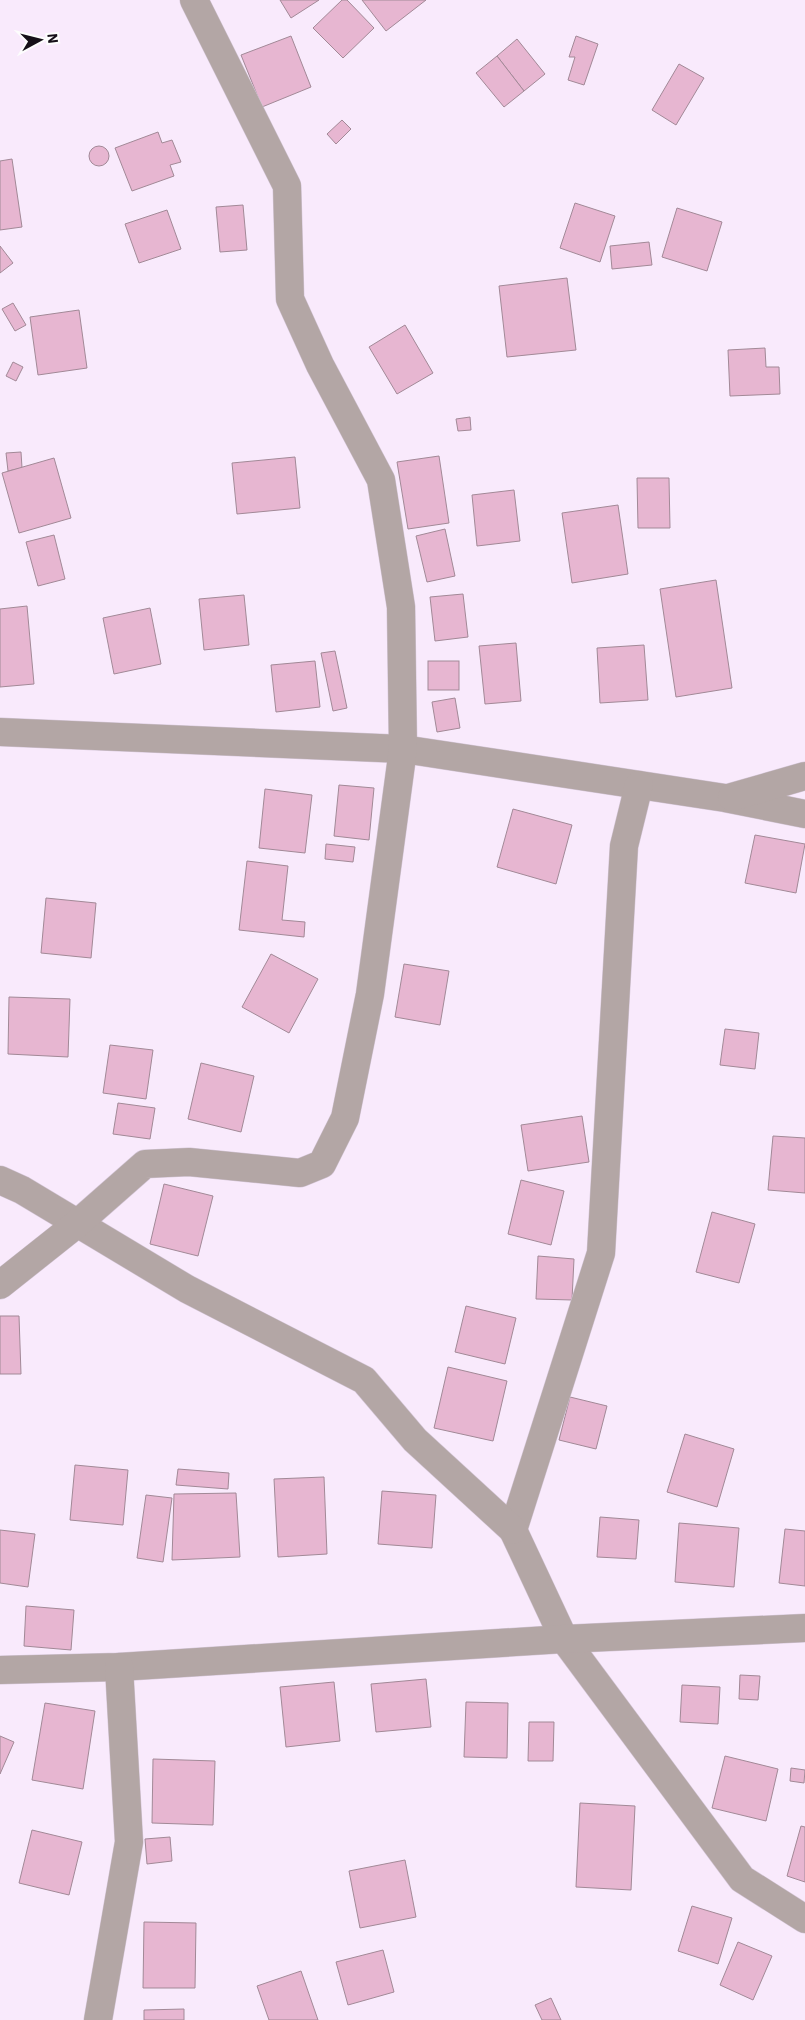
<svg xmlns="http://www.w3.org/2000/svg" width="805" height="2020" font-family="'IBM Plex Sans',sans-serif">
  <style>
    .building { fill: #e7b6d1; stroke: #a28997 }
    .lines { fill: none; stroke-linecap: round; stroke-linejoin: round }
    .minor-casing { stroke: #d5c7d8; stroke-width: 29 }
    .minor { stroke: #b3a6a5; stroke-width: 28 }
  </style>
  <rect width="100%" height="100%" fill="#f9eafc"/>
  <g class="building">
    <polygon points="280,0 319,0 291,18"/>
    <polygon points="342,0 347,0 374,28 343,58 313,28"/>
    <polygon points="362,0 426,0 386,31"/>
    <polygon points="291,36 311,87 262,107 241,55"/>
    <polygon points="576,36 598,44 584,85 568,80 575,57 569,57"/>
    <polygon points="517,39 545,74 524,91 497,56"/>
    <polygon points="497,56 524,91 504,107 476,73"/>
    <polygon points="679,64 704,78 676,125 652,110"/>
    <polygon points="342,120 351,129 336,144 327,134"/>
    <polygon points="158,132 162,143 172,140 181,162 170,165 174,176 132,191 115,148"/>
    <circle cx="99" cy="156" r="10"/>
    <polygon points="12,159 22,227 0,230 0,161"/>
    <polygon points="575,203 615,216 600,262 560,248"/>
    <polygon points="243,205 247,250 220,252 216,207"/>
    <polygon points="677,208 722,222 707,271 662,257"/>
    <polygon points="167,210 181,249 139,263 125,224"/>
    <polygon points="649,242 652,265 612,269 610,246"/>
    <polygon points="0,246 13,263 0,273"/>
    <polygon points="567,278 576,350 507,357 499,286"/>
    <polygon points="13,303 26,325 15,331 2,309"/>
    <polygon points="79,310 87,368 38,375 30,317"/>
    <polygon points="405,325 433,373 397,394 369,347"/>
    <polygon points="765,348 766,367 779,367 780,394 730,396 728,350"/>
    <polygon points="13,362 23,367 16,381 6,376"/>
    <polygon points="470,417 471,430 458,431 456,419"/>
    <polygon points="21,452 22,468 8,471 6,453"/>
    <polygon points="439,456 449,523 408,529 397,462"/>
    <polygon points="295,457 300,508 237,514 232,463"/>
    <polygon points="54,458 71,518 19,533 2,473"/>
    <polygon points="637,478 669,478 670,528 638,528"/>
    <polygon points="514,490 520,541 477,546 472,495"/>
    <polygon points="618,505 628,574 572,583 562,513"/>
    <polygon points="445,529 455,576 427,582 416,536"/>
    <polygon points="54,535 65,579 38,586 26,542"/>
    <polygon points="716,580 732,688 676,697 660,589"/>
    <polygon points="463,594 468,637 435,641 430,597"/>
    <polygon points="244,595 249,645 204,650 199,599"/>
    <polygon points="27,606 34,684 0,687 0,609"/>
    <polygon points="150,608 161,664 114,674 103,618"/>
    <polygon points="516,643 521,701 485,704 479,646"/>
    <polygon points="644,645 648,700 600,703 597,648"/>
    <polygon points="335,651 347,708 333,711 321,653"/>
    <polygon points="315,661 320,707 276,712 271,665"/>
    <rect x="428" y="661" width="31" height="29"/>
    <polygon points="455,698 460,728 437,732 432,702"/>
    <polygon points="339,785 374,788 369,840 334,836"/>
    <polygon points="265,789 312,795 305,853 259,848"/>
    <polygon points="513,809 572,825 556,884 497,867"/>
    <polygon points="755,835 805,844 796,893 745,883"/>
    <polygon points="326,844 355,847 353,862 325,859"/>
    <polygon points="247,861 288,866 282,920 305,922 304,937 239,930"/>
    <polygon points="46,898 96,903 91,958 41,953"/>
    <polygon points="271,954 318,979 289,1033 242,1007"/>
    <polygon points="404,964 449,971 440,1025 395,1017"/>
    <polygon points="9,997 70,999 68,1057 8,1054"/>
    <polygon points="725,1029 759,1033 755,1069 720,1065"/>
    <polygon points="110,1045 153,1050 146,1099 103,1093"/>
    <polygon points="201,1063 254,1076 241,1132 188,1119"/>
    <polygon points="118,1103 155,1108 150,1139 113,1134"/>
    <polygon points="582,1116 589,1162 528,1171 521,1125"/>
    <polygon points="773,1136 805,1138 805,1193 768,1190"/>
    <polygon points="521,1180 564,1191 551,1245 508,1234"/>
    <polygon points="164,1184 213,1196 198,1256 150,1244"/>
    <polygon points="712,1212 755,1224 739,1283 696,1272"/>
    <polygon points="538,1256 574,1259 572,1300 536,1299"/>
    <polygon points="466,1306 516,1318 505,1364 455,1352"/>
    <polygon points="0,1316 19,1316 21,1374 0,1374"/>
    <polygon points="448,1367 507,1381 493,1441 434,1428"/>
    <polygon points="570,1397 607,1406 596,1449 559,1440"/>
    <polygon points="685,1434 734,1449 717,1507 667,1492"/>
    <polygon points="75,1465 128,1470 123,1525 70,1520"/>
    <polygon points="178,1469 229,1473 228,1489 176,1485"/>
    <polygon points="324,1477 327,1554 278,1557 274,1479"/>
    <polygon points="382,1491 436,1495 432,1548 378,1544"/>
    <polygon points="236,1493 240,1557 172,1560 174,1494"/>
    <polygon points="146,1495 172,1498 163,1562 137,1558"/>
    <polygon points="600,1517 639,1520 636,1559 597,1557"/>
    <polygon points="679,1523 739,1528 734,1587 675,1582"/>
    <polygon points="785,1529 805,1531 805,1586 779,1583"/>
    <polygon points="0,1530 35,1534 28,1587 0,1583"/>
    <polygon points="26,1606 74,1610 71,1650 24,1646"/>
    <polygon points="740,1675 760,1676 758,1700 739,1699"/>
    <polygon points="426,1679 431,1727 376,1732 371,1684"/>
    <polygon points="334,1682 340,1741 286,1747 280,1687"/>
    <polygon points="682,1685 720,1687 718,1724 680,1722"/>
    <polygon points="466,1702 508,1703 507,1758 464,1757"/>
    <polygon points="45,1703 95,1711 83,1789 32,1780"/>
    <polygon points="529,1722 554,1722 553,1761 528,1761"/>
    <polygon points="0,1736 14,1742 0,1774"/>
    <polygon points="725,1756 778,1769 766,1821 712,1808"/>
    <polygon points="153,1759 215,1761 213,1825 152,1823"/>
    <polygon points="791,1768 805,1770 804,1783 790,1781"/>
    <polygon points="580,1803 635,1806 631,1890 576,1887"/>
    <polygon points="801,1826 805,1827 805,1882 787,1876"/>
    <polygon points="32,1830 82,1842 69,1895 19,1883"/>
    <polygon points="170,1837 172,1861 147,1864 145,1839"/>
    <polygon points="405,1860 416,1917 360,1928 349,1871"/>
    <polygon points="692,1906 732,1918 718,1964 678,1951"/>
    <polygon points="144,1922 196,1923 195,1988 143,1988"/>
    <polygon points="738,1942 772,1956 753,2000 720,1985"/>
    <polygon points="383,1950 394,1992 348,2005 336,1962"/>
    <polygon points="301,1971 318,2020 269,2020 257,1986"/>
    <polygon points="551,1998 561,2020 542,2020 535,2005"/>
    <polygon points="184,2009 184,2020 144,2020 144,2010"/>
  </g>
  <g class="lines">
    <defs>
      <g id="minor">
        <polyline points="0,732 403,749 725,798 805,814"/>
        <polyline points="639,785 624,846 601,1253 513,1530 564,1639 742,1879 805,1919"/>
        <polyline points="732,797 805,776"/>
        <polyline points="0,1180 22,1190 187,1289 364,1380 415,1440 513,1530"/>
        <polyline points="0,1285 78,1223 145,1164 189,1162 300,1173 322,1164 345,1118 370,994 403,749 401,607 381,480 320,365 290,299 287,186 194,0"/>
        <polyline points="0,1670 119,1667 564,1639 805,1628"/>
        <polyline points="98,2020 129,1842 119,1667"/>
      </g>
    </defs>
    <use href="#minor" class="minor-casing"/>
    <use href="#minor" class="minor"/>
  </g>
  <g transform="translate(40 40) rotate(83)" stroke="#fdfdfd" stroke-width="4" paint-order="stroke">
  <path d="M0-4L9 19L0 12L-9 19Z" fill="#161018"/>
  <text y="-8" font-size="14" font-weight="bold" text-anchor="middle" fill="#161018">N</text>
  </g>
</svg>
